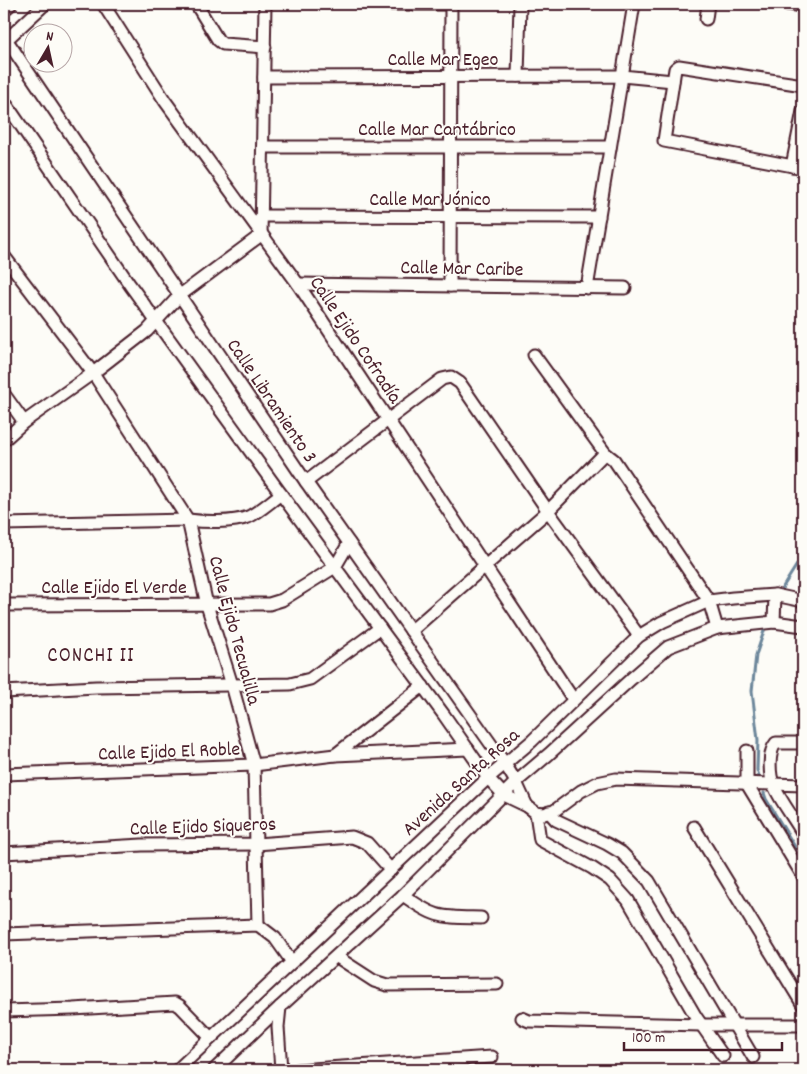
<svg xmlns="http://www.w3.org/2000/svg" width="807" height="1074" font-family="Dekko,sans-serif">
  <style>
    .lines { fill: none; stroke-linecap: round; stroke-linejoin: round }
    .stream { stroke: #6d879b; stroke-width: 3 }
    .minor-casing { stroke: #4a1f2b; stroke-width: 15 }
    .minor { stroke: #fdfcf7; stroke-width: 11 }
    .labels { text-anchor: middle; stroke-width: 4; stroke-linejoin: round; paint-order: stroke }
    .street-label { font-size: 20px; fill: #4a1f2b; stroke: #fdfcf7 }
    .neighbourhood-label { font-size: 21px; letter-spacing: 1px; fill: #4a1f2b; stroke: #fdfcf7 }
  </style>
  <rect width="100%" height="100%" fill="#fdfcf7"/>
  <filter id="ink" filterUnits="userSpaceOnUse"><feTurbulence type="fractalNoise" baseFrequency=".02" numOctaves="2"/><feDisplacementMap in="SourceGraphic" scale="10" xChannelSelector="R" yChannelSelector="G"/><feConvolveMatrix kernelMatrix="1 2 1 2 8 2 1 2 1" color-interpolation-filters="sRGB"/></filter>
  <g filter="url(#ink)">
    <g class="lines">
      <g class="stream">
        <polyline points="781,590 803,555"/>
        <polyline points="759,776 757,770 758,740 752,691 756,655 764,631"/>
        <polyline points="764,793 766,799 803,860"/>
      </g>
      <defs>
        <g id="minor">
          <polyline points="103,4 165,101 298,284 573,699"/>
          <polyline points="196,4 218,40 223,44 265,47"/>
          <polyline points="385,4 451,4"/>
          <polyline points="787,4 803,6"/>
          <polyline points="4,10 11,4"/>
          <polyline points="706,19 708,4"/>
          <polyline points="4,36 306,482 505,764 516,782 527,806"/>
          <polyline points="4,42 45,4"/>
          <polyline points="518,76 520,4"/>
          <polyline points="264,77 622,76 673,81"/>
          <polyline points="803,85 679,66 675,69 664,141 803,168"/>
          <polyline points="4,101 130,285 281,494 444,715 488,778 504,795 527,806 536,813 544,814 554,811 581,791 597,783 616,779 803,785"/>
          <polyline points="263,147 610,147"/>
          <polyline points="792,166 803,111"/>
          <polyline points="262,216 599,217"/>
          <polyline points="4,256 93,373 188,520 207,605 232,685 254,765 258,925"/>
          <polyline points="298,284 625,288"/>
          <polyline points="450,286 451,4"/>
          <polyline points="587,288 634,4"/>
          <polyline points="534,355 605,453 614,460 709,601 717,628"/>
          <polyline points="4,394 24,422"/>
          <polyline points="4,440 24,422 93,373 147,331 179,296 261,235 265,4"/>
          <polyline points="306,482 442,379 451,377 460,383 548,511 639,636"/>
          <path d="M4,524L188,520C203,522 233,523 248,517C258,513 271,501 281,494"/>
          <polyline points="4,605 269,604 282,600 335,567 349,543"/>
          <polyline points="774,622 775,595"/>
          <polyline points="411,631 548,511 605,453"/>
          <polyline points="4,692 96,687 290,684 310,679 380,628"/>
          <path d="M803,743H776C768,752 769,775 774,786C781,802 794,818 803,834"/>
          <polyline points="747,751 747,784 803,876"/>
          <polyline points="335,755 423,686"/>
          <polyline points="4,774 254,765 335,755 468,749"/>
          <polyline points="549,812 556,820 607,844 622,853 649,881 753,1057"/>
          <polyline points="536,813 540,840 592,868 610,880 628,900 696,1017 723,1056"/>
          <polyline points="694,827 803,1005"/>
          <polyline points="4,853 142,845 256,844 352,837 367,843 391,870"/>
          <path d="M403,895C436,919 441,917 481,918"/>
          <polyline points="4,934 258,925 275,938 292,962"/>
          <polyline points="337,957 374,981 387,985 497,984"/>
          <polyline points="280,1007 278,1027 281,1070"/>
          <polyline points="4,1011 73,1009 175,1003 180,1006 211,1038"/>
          <polyline points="522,1018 529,1021 702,1025 803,1025"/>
          <polyline points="177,1070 488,778 532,741 639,636 662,622 709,601 733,598 775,595 803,601"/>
          <polyline points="214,1070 280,1007 403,895 516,782 549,754 631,679 668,647 717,628 774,622 803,626"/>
          <polyline points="297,1070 492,1057"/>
        </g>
      </defs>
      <use href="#minor" class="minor-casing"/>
      <use href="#minor" class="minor"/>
    </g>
  </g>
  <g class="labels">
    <g class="street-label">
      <text x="443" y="65">Calle Mar Egeo</text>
      <text x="437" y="135">Calle Mar Cantábrico</text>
      <text x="430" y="205">Calle Mar Jónico</text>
      <text transform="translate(462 267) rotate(1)" y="7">Calle Mar Caribe</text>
      <text transform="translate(357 339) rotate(56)" y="7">Calle Ejido Cofradía</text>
      <text transform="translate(273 400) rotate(56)" y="7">Calle Libramiento 3</text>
      <text x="114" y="593">Calle Ejido El Verde</text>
      <text transform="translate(236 630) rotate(75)" y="7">Calle Ejido Tecualilla</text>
      <text transform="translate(169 750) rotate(-2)" y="7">Calle Ejido El Roble</text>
      <text transform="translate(460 781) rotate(-42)" y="7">Avenida Santa Rosa</text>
      <text transform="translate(203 825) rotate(-2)" y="7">Calle Ejido Siqueros</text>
    </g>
    <g class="neighbourhood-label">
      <text x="91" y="661">CONCHI II</text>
    </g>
  </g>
  <rect width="807" height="1074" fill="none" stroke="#fdfcf7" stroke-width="20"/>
  <rect x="10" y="10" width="787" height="1054" fill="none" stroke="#4a1f2b" stroke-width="2" filter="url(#ink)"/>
  <g transform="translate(48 48) rotate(9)"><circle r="24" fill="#fdfcf7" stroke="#b5a4a5"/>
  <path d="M0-4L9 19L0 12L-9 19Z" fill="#4a1f2b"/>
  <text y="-8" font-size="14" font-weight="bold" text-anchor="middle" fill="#4a1f2b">N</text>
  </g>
  <path d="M624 1042v8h158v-8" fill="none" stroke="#4a1f2b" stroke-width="2.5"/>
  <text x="632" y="1042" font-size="15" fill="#4a1f2b" stroke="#fdfcf7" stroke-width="4" paint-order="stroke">100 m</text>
</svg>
